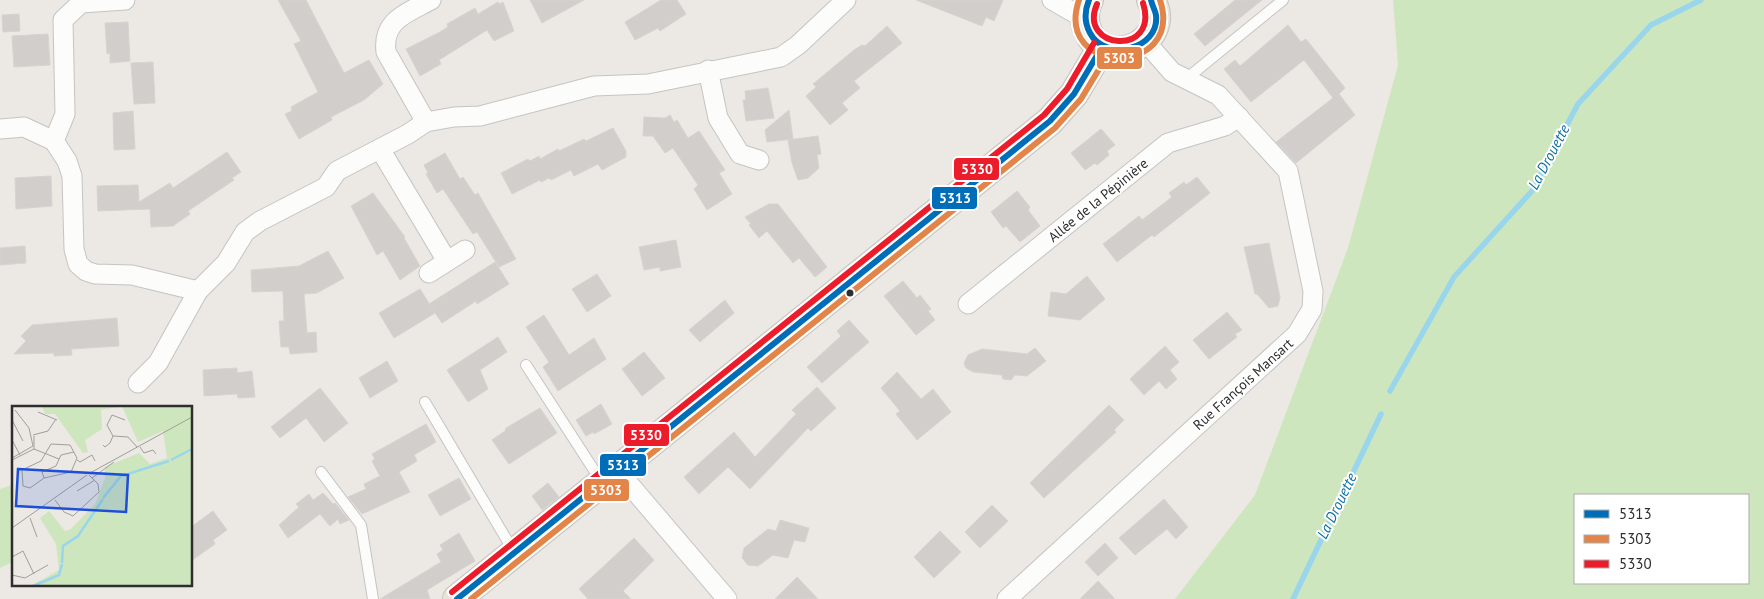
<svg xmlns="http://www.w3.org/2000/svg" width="1764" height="599" font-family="'PT Sans',sans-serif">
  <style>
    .green { fill: #cee6be; fill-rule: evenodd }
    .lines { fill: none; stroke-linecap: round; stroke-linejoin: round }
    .stream { stroke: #99d6ec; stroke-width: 5.5 }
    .building { fill: #d1cecb; stroke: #d7d4d0 }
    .lane-casing { stroke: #c5c4c5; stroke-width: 12 }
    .street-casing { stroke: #c5c4c5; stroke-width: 21 }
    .primary-casing { stroke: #c6c5c4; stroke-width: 30 }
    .lane { stroke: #fcfcfb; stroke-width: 10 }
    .street { stroke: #fcfcfb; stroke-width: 19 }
    .primary { stroke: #e8e4d6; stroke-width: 28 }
    .bus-1-casing { stroke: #fff; stroke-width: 10 }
    .bus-2-casing { stroke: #fff; stroke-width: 10 }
    .bus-3-casing { stroke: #fff; stroke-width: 10 }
    .bus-1 { stroke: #006db8; stroke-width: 6 }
    .bus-2 { stroke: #e38548; stroke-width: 6 }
    .bus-3 { stroke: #ed1c2a; stroke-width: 6 }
    .bus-dot { fill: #2e2e2e; stroke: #fff; stroke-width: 2 }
    .labels { text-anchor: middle; stroke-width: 4; stroke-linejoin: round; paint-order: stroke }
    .street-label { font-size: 14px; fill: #2e2e2e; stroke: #fff }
    .water-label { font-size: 15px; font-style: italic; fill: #0d6fa3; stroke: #fff }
    .inset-river { fill: none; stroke: #99d6ec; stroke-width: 2.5 }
    .inset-road { fill: none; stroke: #a09e9b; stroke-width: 1 }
    .view { fill: #1d4ed8; fill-opacity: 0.15; stroke: #1d4ed8; stroke-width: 2.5 }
    .inset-edge { fill: none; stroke: #2e2e2e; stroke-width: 2.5 }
    .line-badge { stroke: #fff; stroke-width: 2 }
    .badge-label { font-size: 14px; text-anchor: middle; font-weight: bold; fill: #fff }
  </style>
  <rect width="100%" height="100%" fill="#ece8e4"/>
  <g class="green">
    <path d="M1393,0H1764V599H1175L1255,495L1348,248L1398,65ZM1575,495H1748V583H1575Z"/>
    <polygon points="14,484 14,561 0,568 0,489"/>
  </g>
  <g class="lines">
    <g class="stream">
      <polyline points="1390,391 1454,277 1532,191 1578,104 1651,25 1701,0"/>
      <polyline points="1293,599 1381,414"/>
    </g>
  </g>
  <g class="building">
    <polygon points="278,0 306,0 344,73 369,60 383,84 364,100 331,117 332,120 299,139 285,114 292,111 291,107 318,92 294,44 301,41"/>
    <polygon points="530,0 584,0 542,23"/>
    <polygon points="661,0 677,0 686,14 660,31 658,28 635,40 625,22"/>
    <polygon points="916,0 1003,0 994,21 986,17 982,26"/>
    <polygon points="1235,0 1262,0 1205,46 1194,34"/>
    <polygon points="498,2 500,4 503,2 514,31 494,41 487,30 439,60 441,64 420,76 406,49 440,32 448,27 447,24 475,8 478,14"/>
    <polygon points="19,14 20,31 3,32 2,15"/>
    <polygon points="128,22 130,61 110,63 110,53 107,54 105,23"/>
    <polygon points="1288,25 1301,42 1306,39 1345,88 1338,95 1339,94 1355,115 1296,163 1276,142 1333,98 1304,60 1251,102 1224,69 1235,60 1240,66"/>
    <polygon points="887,26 902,43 854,81 860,88 842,103 848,110 830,125 806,96 816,87 813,84 854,50 862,45 865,46"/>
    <polygon points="48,34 50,65 14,67 12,36"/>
    <polygon points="153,62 155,103 134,104 131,63"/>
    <polygon points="768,88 774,118 746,121 743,100 746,100 745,91"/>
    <polygon points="789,110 793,139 767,142 765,130"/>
    <polygon points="133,111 135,149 114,150 113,113"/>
    <polygon points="670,115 674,122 677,120 688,138 699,131 725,170 719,173 732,194 707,210 694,189 698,185 673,148 665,153 653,136 643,136 644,117 665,118"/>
    <polygon points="613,128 626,151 626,157 602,170 598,164 574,176 571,170 551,180 549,178 541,182 540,180 512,194 501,173 528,159 530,161 539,156 540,159 558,149 559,151 584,139 586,141"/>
    <polygon points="1101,129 1115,145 1107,151 1109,155 1097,165 1095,163 1085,170 1071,153"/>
    <polygon points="818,136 821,154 817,155 819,168 808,178 798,180 792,163 788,140"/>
    <polygon points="227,152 241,172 232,178 234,180 188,211 190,214 173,226 151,227 150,209 98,211 97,186 138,185 139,202 170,183 173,188"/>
    <polygon points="445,153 460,179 463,177 475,195 478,193 516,259 499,267 477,232 473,234 443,189 437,193 426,174 428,173 424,165"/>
    <polygon points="51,176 52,206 16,209 15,178"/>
    <polygon points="1197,177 1210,193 1154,237 1152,235 1117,262 1103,244 1139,216 1142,220 1172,197 1169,193 1184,182 1186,185"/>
    <polygon points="1017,191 1030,207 1028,210 1040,226 1020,242 1006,226 1003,228 991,212"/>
    <polygon points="373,193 405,237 404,238 420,266 400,280 383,251 377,255 351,206"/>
    <polygon points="769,204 778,204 827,267 815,277 799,258 793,263 767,231 759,238 749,225 751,224 745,217"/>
    <polygon points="676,240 681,267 660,271 660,267 644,270 639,247"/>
    <polygon points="1269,243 1280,297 1278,306 1269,308 1257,294 1255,294 1244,247"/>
    <polygon points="25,246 26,263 0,265 0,248"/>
    <polygon points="328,251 344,278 317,293 304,294 307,333 316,332 317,352 290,354 289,347 281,347 279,321 284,321 283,291 252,292 251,270 299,266"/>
    <polygon points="495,262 509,284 477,304 476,301 442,323 429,304"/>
    <polygon points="597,274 611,296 587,312 572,289"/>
    <polygon points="1087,276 1105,299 1080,320 1048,316 1051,292 1066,294"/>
    <polygon points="903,281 917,298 920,295 931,309 928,311 935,320 916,335 884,296"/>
    <polygon points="420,289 435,313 394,338 379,313"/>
    <polygon points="725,300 734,313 700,342 689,330"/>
    <polygon points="1227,312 1242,330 1235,334 1237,337 1209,359 1193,340"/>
    <polygon points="544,315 569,355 594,338 606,359 558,391 543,367 549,362 526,327"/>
    <polygon points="117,318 119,346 71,349 72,355 54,356 54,353 14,354 26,341 21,336 32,325"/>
    <polygon points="849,320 869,342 822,383 807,367 841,336 837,331"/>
    <polygon points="498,337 507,352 480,370 488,389 468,402 447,370"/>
    <polygon points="1165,346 1179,362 1170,370 1177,379 1166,389 1159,381 1144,395 1130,379"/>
    <polygon points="1035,348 1046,361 1027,376 1015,375 1011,380 1003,379 1002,375 973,372 966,368 964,363 968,355 982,349 1027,354"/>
    <polygon points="644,352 665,378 642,396 622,369"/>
    <polygon points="387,361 398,381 370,398 359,378"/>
    <polygon points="237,368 237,373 252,371 255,397 238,398 237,394 204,396 203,370"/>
    <polygon points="897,372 921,399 933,389 951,412 917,440 896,414 900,411 881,388"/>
    <polygon points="817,387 836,408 811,431 808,428 750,489 728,467 699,494 684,477 734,432 755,457 796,414 792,410"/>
    <polygon points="320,388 348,423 324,442 306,418 280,438 271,427"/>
    <polygon points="601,404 612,424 594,434 593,432 586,436 576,420"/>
    <polygon points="1109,405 1124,420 1114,430 1116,432 1044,498 1030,483"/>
    <polygon points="540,408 557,433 509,464 492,440 505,431 506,428"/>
    <polygon points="426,424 436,442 414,455 417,461 399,472 410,492 362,514 348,497 366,489 364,484 380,476 372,461 375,459 372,454"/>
    <polygon points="459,478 471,499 440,516 428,495"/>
    <polygon points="548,483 559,497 542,510 532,496"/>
    <polygon points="323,493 333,504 335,503 349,520 340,524 338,519 330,526 320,514 288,538 279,525 299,507 296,504 309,494 313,500"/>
    <polygon points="1164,499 1188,527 1176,539 1167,529 1135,555 1119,538"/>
    <polygon points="992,505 1008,521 980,548 965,532"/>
    <polygon points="213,511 227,530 213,540 215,544 191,561 191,527"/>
    <polygon points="780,520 809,528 805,542 794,540 788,558 773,555 758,566 748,565 742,558 744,548 768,529 776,531"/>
    <polygon points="940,531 961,552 934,578 914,557"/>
    <polygon points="459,533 475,561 427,590 430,599 380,599 441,562 437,554 443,550 440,545"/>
    <polygon points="634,538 654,560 623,591 631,599 588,599 579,589"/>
    <polygon points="1105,543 1118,558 1098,576 1085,562"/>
    <polygon points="797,577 818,599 775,599"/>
    <polygon points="1098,581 1115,599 1080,599"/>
  </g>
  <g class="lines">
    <defs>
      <g id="lane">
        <polyline points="1186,79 1283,0"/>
        <polyline points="526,365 601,481"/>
        <polyline points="425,402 514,552"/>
        <polyline points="321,472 361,525 373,599"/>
      </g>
      <g id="street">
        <polyline points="125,0 81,3 63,20 65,114 54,141 67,161 72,176 74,249 78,264 86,271 95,274 132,275 198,291 226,263 245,232 260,221 326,187 337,171 408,134 426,122 454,117 480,116 594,86 648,84 781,57 798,45 846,0"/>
        <polyline points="1052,0 1085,19"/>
        <polyline points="708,70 718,118 740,154 759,160"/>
        <path d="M426,122L386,52C382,20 407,13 431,0"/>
        <polyline points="0,129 24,127 54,141"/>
        <polyline points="380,149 447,261"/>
        <polyline points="429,273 465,250"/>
        <polyline points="968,304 1168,143 1225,126 1239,117"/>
        <polyline points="138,383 158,363 198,291"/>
        <polyline points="617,470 727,599"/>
        <polyline points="1007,599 1297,334 1312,309 1313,291 1288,171 1218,95 1172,72 1145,41"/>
      </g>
      <g id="primary">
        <path d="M1089,0C1085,7 1084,18 1086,26C1100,75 1176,43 1151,0"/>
        <polyline points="457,599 1050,121 1074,94 1102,47"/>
      </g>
    </defs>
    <use href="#lane" class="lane-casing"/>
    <use href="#street" class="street-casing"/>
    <use href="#primary" class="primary-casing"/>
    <use href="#lane" class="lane"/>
    <use href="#street" class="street"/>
    <use href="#primary" class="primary"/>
    <defs>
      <g id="bus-1">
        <path d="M1089,0C1084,12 1084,22 1090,33C1105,62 1160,50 1156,15C1155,10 1152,5 1151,0"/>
        <polyline points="457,599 1050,121 1074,94 1102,47"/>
      </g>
      <g id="bus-2">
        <path d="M1079,0C1053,77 1185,77 1160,0"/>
        <polyline points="471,599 1055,128 1081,99 1110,51"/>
      </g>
      <g id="bus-3">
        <path d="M1097,4C1077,50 1160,57 1143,3"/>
        <polyline points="452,592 1044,115 1067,89 1094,43"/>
      </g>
    </defs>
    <use href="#bus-1" class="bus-1-casing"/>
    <use href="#bus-2" class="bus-2-casing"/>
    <use href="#bus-3" class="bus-3-casing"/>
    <use href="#bus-1" class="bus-1"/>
    <use href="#bus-2" class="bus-2"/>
    <use href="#bus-3" class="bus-3"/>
  </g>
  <circle class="bus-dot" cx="850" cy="293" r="4.5"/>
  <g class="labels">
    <g class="street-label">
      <text transform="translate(1098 200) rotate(-39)" y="5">Allée de la Pépinière</text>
      <text transform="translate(1243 384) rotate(-42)" y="5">Rue François Mansart</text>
    </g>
    <g class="water-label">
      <text transform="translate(1549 157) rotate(-62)" y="5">La Drouette</text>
      <text transform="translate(1337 506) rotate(-64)" y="5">La Drouette</text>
    </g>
  </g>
  <g transform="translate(12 406)">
    <rect width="180" height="180" fill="#ece8e4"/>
    <path d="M30,0H180V180H19L47,164L44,138L28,112L37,105L53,125L59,123L83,98L93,72V61L127,47L138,58L155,52L151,25L126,36L110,0L89,4L90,23L73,34L76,46L71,47L43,8H33Z" fill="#cee6be"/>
    <path class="inset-river" d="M159,54L180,43M91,92L109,70L157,55M50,157L51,140L66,130L91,93M21,180L47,169L50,158"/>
    <path class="inset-road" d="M26,6L45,14M0,14L11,35M113,14L100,9L95,19L101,30L116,31L125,41M21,29L36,25L44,13M0,34L8,49M39,38L58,39L65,52L59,66L32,72L18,82L11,80L10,64L29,55ZM91,39L93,41L98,37L101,30M128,41L132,47L141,44L144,48M22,43L47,53M0,52L21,40L17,22L3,4M0,54L22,43V30M65,54L68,56L80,49L83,55M78,67L180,11M32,72L30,66L44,60L49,49L62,46M80,72L102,56M65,85L83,74M43,94L52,106L61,110L87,86L86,78L77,69M18,112L25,131M0,122L75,69M0,151L11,145L22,168M0,169L13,172L36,159"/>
    <path class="view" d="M6,63L116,69L114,106L4,100Z"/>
    <rect width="180" height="180" class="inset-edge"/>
  </g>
  <g class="line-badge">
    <rect x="1096" y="46" width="47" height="24" rx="5" fill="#e38548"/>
    <rect x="953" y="157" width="47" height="24" rx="5" fill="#ed1c2a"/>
    <rect x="931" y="186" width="47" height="24" rx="5" fill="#006db8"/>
    <rect x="623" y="423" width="47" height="24" rx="5" fill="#ed1c2a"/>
    <rect x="599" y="453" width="48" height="24" rx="5" fill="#006db8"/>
    <rect x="583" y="478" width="47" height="24" rx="5" fill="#e38548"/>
  </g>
  <g class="badge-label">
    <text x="1119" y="63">5303</text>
    <text x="977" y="174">5330</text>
    <text x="955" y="203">5313</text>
    <text x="646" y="440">5330</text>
    <text x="623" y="470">5313</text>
    <text x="606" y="495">5303</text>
  </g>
  <rect x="1574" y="494" width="175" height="90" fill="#ffffff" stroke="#ababab"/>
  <rect x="1584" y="510" width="25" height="8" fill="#006db8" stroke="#ababab"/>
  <text x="1619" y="519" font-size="15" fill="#2e2e2e">5313</text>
  <rect x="1584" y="535" width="25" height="8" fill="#e38548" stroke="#ababab"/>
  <text x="1619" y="544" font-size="15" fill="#2e2e2e">5303</text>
  <rect x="1584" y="560" width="25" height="8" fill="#ed1c2a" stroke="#ababab"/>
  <text x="1619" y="569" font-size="15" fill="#2e2e2e">5330</text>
</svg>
